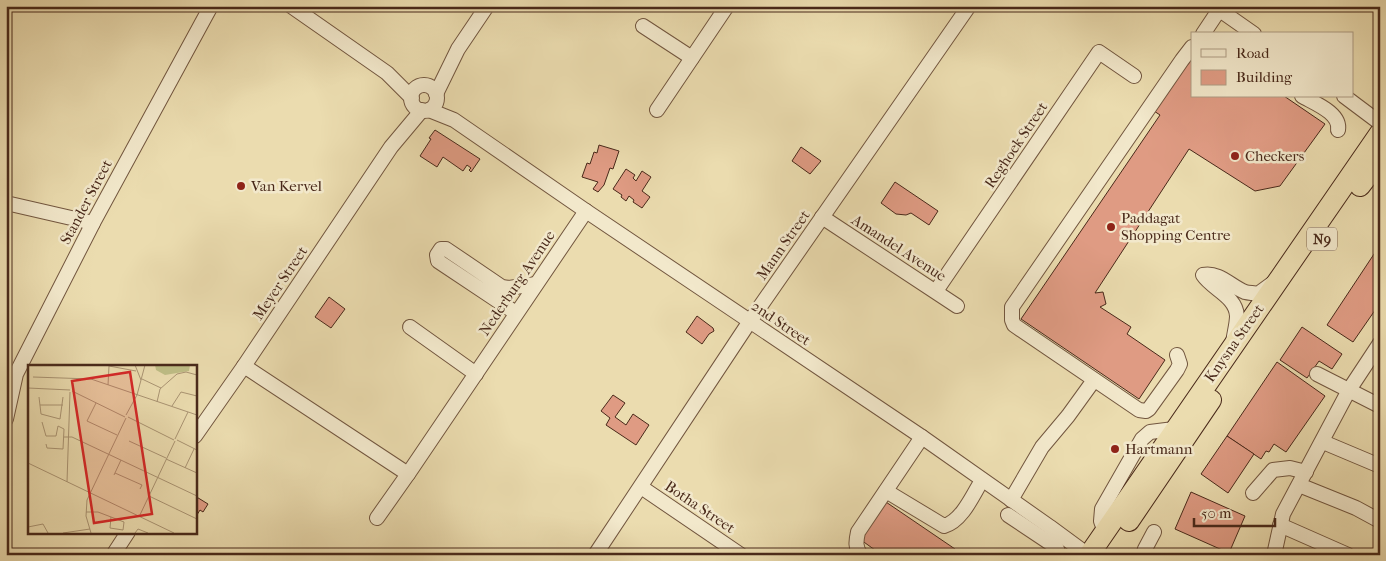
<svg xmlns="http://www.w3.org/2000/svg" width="1386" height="561" font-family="'IM FELL French Canon',serif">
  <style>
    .building { fill: #df9b83; stroke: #49291a }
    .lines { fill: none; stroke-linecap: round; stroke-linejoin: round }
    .minor-casing { stroke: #72563f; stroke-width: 16 }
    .highway-casing { stroke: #49291a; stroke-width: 22 }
    .minor { stroke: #f2e8cb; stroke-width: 14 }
    .highway { stroke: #ebdcaf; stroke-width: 20 }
    .poi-dot { fill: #8f2418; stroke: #f2e8cb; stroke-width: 2 }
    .labels { text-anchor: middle; stroke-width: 5; stroke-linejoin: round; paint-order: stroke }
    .shield { fill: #f2e8cb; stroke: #7c624f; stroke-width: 1 }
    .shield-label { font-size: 14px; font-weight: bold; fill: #49291a }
    .street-label { font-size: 15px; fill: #49291a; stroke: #f2e8cb }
    .poi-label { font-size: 15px; fill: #49291a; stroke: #f2e8cb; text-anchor: start }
    .inset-road { fill: none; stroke: #aa9473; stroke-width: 1 }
    .view { fill: #d62828; fill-opacity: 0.15; stroke: #d62828; stroke-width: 2.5 }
    .inset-edge { fill: none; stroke: #49291a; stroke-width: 2.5 }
  </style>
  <rect width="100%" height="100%" fill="#ebdcaf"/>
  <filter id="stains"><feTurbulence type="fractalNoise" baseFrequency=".004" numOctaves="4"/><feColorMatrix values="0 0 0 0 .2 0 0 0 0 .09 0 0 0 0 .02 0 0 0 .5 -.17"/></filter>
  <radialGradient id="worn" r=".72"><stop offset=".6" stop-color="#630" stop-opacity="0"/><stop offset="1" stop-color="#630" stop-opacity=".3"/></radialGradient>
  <g class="building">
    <polygon points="1187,58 1192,62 1192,96 1284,96 1325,124 1280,186 1255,191 1189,149 1095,293 1103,292 1106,304 1100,307 1131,327 1127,334 1165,360 1139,399 1021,319 1160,115 1151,109"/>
    <polygon points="435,130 480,159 471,172 469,170 471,168 467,165 463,171 443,157 437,167 420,156 431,139 429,138"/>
    <polygon points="599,145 619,151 613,169 610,168 604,185 598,192 593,189 598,182 582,177 587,163 590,164 594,152 597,153"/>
    <polygon points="801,147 821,161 810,174 792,161"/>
    <polygon points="626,169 635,175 633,178 636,181 642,171 651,177 642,191 650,197 642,208 633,202 634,200 629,196 626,201 621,197 622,195 613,189"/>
    <polygon points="895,182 938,211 929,225 911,213 906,215 896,214 881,203"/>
    <polygon points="1380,245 1380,303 1353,342 1327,325"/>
    <polygon points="329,297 345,309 331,328 315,317"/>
    <polygon points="697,316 713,328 714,331 709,334 702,344 686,332"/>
    <polygon points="1302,327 1342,354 1332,369 1319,361 1307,378 1280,360"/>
    <polygon points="1277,362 1325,396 1286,452 1274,444 1269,452 1266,451 1261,459 1227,436"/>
    <polygon points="613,395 625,403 615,417 626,425 633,414 649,425 636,445 606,425 610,418 601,411"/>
    <polygon points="1227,436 1254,454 1228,493 1201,474"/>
    <polygon points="1191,492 1245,516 1229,553 1175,529"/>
    <polygon points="195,496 208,504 203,512 200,510 195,518"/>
    <polygon points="883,500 955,549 951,555 882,555 861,540"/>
  </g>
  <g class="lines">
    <defs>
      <g id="minor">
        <polyline points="291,6 387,73 412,98"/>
        <polyline points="1214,6 1254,34"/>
        <polyline points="643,26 692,58"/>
        <polyline points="1203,34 1219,10"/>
        <circle cx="424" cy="98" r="13"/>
        <polyline points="436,94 458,49 487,6"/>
        <path d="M1302,96C1314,103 1341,113 1338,130"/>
        <polyline points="1344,96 1380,123"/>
        <polyline points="429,110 454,120 586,211 922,437 1050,527 1088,555"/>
        <polyline points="657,110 727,6"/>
        <polyline points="6,203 93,223"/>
        <polyline points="822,217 957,306"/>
        <polyline points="936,291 1099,52 1134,76"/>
        <polyline points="516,313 438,261 437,255 441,249 446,249 502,287 508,288 536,284"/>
        <polyline points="410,327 476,374"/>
        <path d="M1233,343C1234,334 1237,324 1237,316C1236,296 1212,289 1203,275C1220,272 1230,286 1245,292C1249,293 1253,293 1258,294L1273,283"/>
        <polyline points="1177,355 1180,364 1177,370 1149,409 1146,411 1139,410 1014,325 1012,320 1012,307 1182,60 1192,47"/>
        <polyline points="244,366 408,474 586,211"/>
        <polyline points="1317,374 1380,406"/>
        <polyline points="6,419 16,374 93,223 211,6"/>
        <polyline points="195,436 244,366 391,147 422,110"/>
        <polyline points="1323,442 1380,466"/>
        <polyline points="1299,485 1356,508 1380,521"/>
        <polyline points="641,487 741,555"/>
        <path d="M886,491L944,526C962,521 973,495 982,480"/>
        <polyline points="1253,493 1273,470 1290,468 1306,472"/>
        <polyline points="1011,500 1042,447 1068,416 1094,380"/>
        <polyline points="1008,515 1053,545 1057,549 1059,555"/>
        <polyline points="377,518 408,474"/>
        <polyline points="1280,525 1348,555"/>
        <polyline points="1105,532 1101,521 1102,509 1142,439 1150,432 1174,429"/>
        <polyline points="113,555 128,532"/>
        <polyline points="595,555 750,321 969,6"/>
        <path d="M861,555C855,548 856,541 858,532L922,437"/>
        <polyline points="1143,555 1145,549 1154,532"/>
        <polyline points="1274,555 1283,514 1349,390 1380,343"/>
      </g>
      <g id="highway">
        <polyline points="1360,186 1380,160"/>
        <polyline points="1129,521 1211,400"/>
        <polyline points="1089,555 1380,133"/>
      </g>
    </defs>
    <use href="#minor" class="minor-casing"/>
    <use href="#highway" class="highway-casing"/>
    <use href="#minor" class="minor"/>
    <use href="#highway" class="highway"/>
  </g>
  <g class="poi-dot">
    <circle cx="1235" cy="156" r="5"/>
    <circle cx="241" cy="186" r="5"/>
    <circle cx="1111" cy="227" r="5"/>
    <circle cx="1115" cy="449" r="5"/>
  </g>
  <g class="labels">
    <rect class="shield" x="1307" y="227.5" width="30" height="23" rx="4"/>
    <g class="shield-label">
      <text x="1322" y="244">N9</text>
    </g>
    <g class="street-label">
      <text transform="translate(1016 145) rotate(-56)" y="5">Reghoek Street</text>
      <text transform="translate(86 202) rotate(-62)" y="5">Stander Street</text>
      <text transform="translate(783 245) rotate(-55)" y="5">Mann Street</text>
      <text transform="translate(899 248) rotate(33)" y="5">Amandel Avenue</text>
      <text transform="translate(280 283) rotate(-56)" y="5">Meyer Street</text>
      <text transform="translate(517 283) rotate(-56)" y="5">Nederburg Avenue</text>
      <text transform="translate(781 323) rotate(34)" y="5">2nd Street</text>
      <text transform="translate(1234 343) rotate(-55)" y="5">Knysna Street</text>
      <text transform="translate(700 507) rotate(34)" y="5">Botha Street</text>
    </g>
    <g class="poi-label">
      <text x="1245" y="161">Checkers</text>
      <text x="251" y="191">Van Kervel</text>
      <text x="1121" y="223">Paddagat<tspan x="1121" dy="17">Shopping Centre</tspan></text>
      <text x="1125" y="454">Hartmann</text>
    </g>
  </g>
  <g transform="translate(28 365)">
    <rect width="169" height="169" fill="#ebdcaf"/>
    <path d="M127,0H162L161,6L137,10L128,5Z" fill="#bfbe86"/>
    <path class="inset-road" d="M107,0L113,15M81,1L108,6M5,12L63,14L169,50M114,14L133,23M80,20L81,1M0,23L42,25M44,26L97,52M11,32L13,49L32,54L35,32M129,37L132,24L149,9L158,7L169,10M68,38L59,56L89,70M12,40H35M144,41L153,27L169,31M98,50L109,30L117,0M100,52L146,75M14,57L18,71H28L30,61L36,64L35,84L19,83L18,79M36,72H44L169,131M147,74L160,47M149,75L169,85M101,76L138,93M138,94L169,108M0,98L146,168M157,103L166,84M87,108L114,120L112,124M86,110L93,95M39,117L42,27M121,131L169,154M58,147H70L96,157L95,165L82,163L83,152M111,152L147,76M0,162L15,159L20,168M35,168L62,164M63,168L58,151L59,135L98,53M107,168L110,164L120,168"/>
    <path class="view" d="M102,7L124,149L66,158L44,16Z"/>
    <rect width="169" height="169" class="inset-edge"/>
  </g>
  <rect width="1386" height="561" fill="none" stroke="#ebdcaf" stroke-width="25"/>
  <rect x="8" y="8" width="1371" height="546" fill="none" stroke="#49291a" stroke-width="2.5"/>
  <rect x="12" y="12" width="1361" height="536" fill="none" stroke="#49291a"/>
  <rect x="1191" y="32" width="162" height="65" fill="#f2e8cb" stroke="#ae9c84"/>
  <rect x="1201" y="49" width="25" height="8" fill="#f2e8cb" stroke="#ae9c84"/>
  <text x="1236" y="58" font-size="15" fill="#49291a">Road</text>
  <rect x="1201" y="70" width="25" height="15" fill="#df9b83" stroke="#ae9c84"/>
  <text x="1236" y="82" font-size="15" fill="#49291a">Building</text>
  <path d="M1194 518v8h81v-8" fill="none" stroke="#49291a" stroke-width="2.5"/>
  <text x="1201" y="518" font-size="15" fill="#49291a" stroke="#f2e8cb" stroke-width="4" paint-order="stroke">50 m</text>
  <rect width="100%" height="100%" filter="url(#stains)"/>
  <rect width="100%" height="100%" fill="url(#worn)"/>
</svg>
